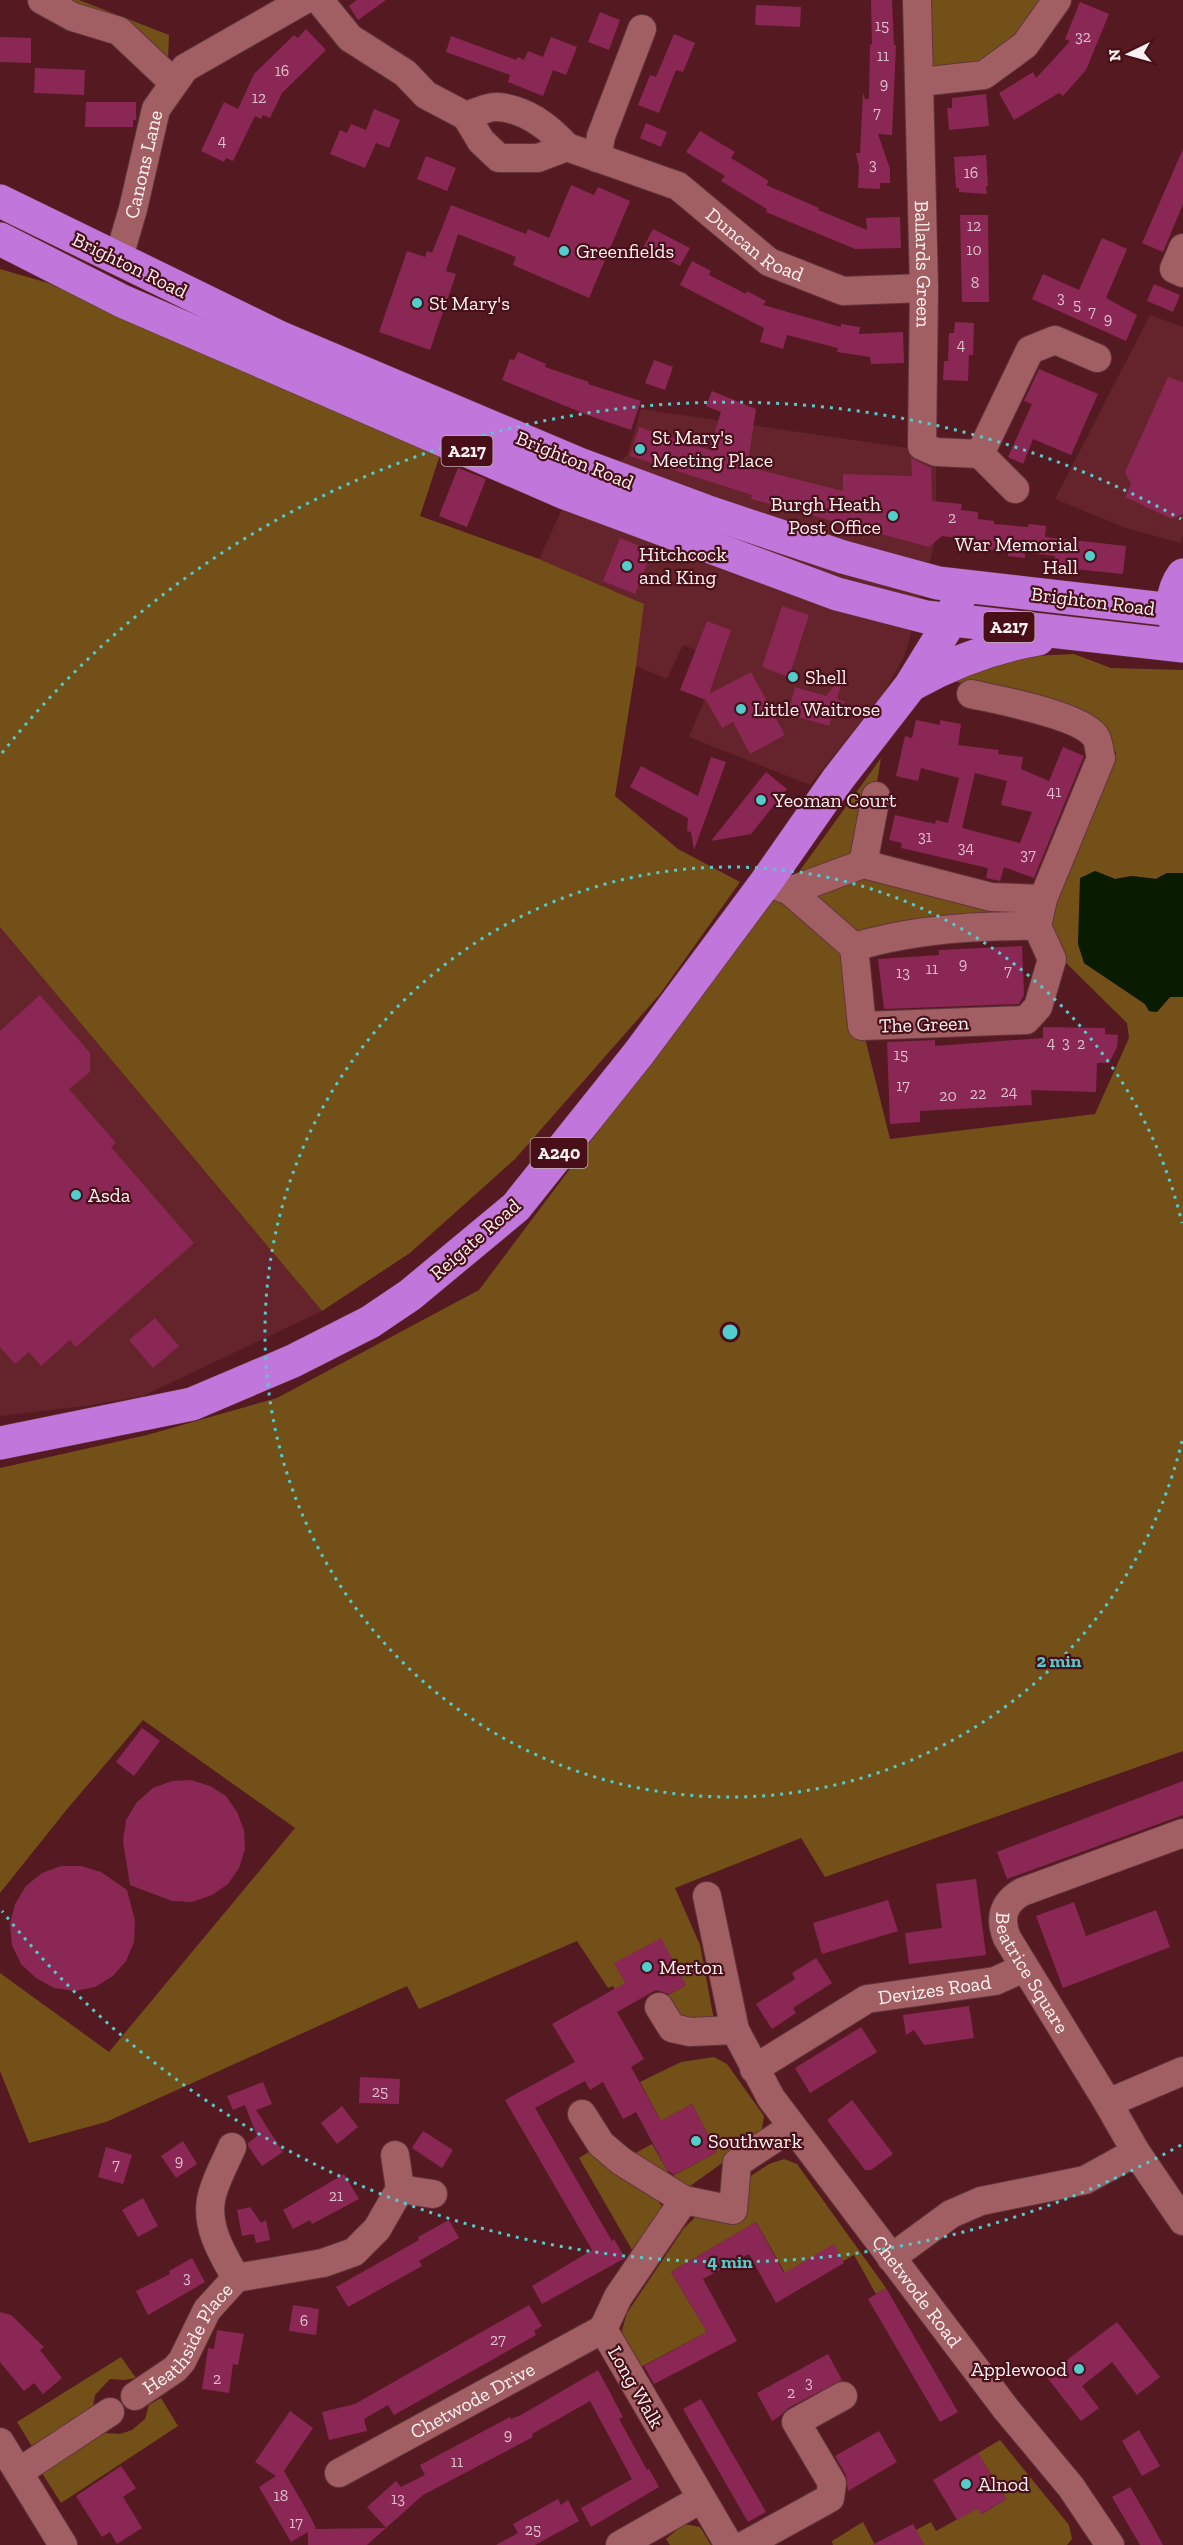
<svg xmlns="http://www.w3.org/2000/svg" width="1183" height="2545" font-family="'Zilla Slab',serif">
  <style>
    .built { fill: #65232b }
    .green { fill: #725018 }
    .water { fill: #091b01 }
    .building { fill: #8a2755; fill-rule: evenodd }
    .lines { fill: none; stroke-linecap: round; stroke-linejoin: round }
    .minor-casing { stroke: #62353d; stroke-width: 30 }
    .highway-casing { stroke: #62353d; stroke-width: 34 }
    .minor { stroke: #a25f63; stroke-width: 28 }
    .highway { stroke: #c176dc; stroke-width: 33 }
    .ring { fill: none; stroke: #52cdce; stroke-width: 3; stroke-dasharray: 3 6 }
    .poi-dot { fill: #52cdce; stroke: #490f18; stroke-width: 2 }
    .labels { text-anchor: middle; stroke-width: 4.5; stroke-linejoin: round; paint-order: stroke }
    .number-label { font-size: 16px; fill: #debfcb }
    .shield { fill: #490f18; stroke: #c5aeb1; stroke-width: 1.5 }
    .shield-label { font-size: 18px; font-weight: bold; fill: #faf2f2 }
    .street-label { font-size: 20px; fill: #faf2f2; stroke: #490f18 }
    .poi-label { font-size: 20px; fill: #faf2f2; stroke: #490f18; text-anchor: start }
    .centre { fill: #52cdce; stroke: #490f18; stroke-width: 3 }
    .ring-label { font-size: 18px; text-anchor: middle; font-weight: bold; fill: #52cdce; stroke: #490f18; stroke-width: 4.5; stroke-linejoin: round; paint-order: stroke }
  </style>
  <rect width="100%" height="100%" fill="#551a21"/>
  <g class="built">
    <polygon points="1150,315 1183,327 1183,535 1180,543 1126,528 1055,499"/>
    <polygon points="641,409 936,452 936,538 905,655 883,694 810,785 689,737 721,659 683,645 667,679 636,666 643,604 539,559 563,507 627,456"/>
    <polygon points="0,927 322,1311 143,1396 92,1405 0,1416"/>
  </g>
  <g class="green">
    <polygon points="65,0 79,0 169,35 168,59"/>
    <polygon points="917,0 1057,0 1025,45 920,82"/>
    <polygon points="0,269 48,283 440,455 420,516 539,559 644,604 636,666 615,796 678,849 740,882 660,994 515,1159 410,1253 322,1311 0,927"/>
    <polygon points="1074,654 1111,668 1183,670 1183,873 1167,873 1156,879 1132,876 1115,879 1095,871 1084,963 1145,1004 1149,1011 1157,1012 1170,997 1183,997 1183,1751 825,1877 801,1838 675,1888 700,1945 716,2031 690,2032 661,1999 686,1985 631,1993 620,1999 613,1986 608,1988 577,1941 419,2009 407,1986 106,2122 29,2143 0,2071 0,1973 109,2052 295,1828 143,1720 68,1808 0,1893 0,1468 147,1435 277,1398 479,1290 774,897 796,876 881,758 863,864 991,897 989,925 854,947 862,1026 890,1139 1095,1114 1129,1038 1127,1023 1062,959 1049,921 1116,753 1096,719 997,690 947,680 992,658"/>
    <polygon points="714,2057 727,2064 764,2116 761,2135 686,2189 632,2155 652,2144 671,2177 717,2152 692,2104 661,2121 640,2082 681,2062"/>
    <polygon points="594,2149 650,2189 663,2208 635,2255 579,2158"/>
    <polygon points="784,2159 797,2164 886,2288 876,2294 854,2255 843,2261 785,2273 756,2222 671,2272 707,2332 639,2368 625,2346 622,2330 627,2313 684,2228 709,2204 769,2164"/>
    <polygon points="121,2357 136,2378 124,2380 110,2379 95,2395 93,2406 33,2448 17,2422"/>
    <polygon points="161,2398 178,2426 61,2503 42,2473 105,2433 120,2434 132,2430 145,2419 149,2405"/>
    <polygon points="1000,2440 1069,2525 1072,2539 1067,2545 924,2545 916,2530 931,2522 936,2531 978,2508 982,2514 1006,2499 978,2453"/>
    <polygon points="863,2522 875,2545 833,2545 832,2541"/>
    <polygon points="684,2524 700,2527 711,2545 670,2545 666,2539"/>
  </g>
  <polygon class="water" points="1095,871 1115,879 1132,876 1156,879 1167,873 1183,873 1183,997 1170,997 1157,1012 1149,1011 1145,1004 1084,963 1078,944 1080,878"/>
  <g class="building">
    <polygon points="357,0 386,0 358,20 349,6"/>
    <polygon points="871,0 892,0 894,45 896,45 892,135 878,134 890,169 890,183 880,183 880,189 858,188 859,167 856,153 860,153 863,93 865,99 869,99 870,44 872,45"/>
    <polygon points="1080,2 1109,14 1086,70 1063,96 1059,93 1014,120 999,93 1033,72 1036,78 1053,60 1070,41 1065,39"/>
    <polygon points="756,5 801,7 800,27 755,25"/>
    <polygon points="600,12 620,20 609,50 588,42"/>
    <polygon points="306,29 326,50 282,93 270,118 263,115 261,119 255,116 233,161 226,158 224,162 201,151 224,102 238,109 254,74 294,35 298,38"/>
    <polygon points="674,34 695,43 683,72 676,70 659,113 638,105 650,75 656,77"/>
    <polygon points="451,36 516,60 518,57 524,60 528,51 543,57 551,37 577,47 566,75 553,70 543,96 508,82 510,75 446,52"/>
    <polygon points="0,37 31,38 31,63 0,62"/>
    <polygon points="35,68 85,70 84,95 34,93"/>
    <polygon points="986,94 989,126 949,130 947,108 952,108 952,98"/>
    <polygon points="86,102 136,102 136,120 133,120 133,127 85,127"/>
    <polygon points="374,109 400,120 389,148 376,143 365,168 330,154 340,130 347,133 351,124 366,130"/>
    <polygon points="646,123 667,132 661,147 640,138"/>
    <polygon points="700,131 735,152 731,158 769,181 766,185 819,208 818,210 867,230 866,218 900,217 901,248 855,249 766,212 767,209 721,181 725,176 686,152"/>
    <polygon points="1183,149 1183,204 1163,252 1142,243"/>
    <polygon points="986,155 988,186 986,186 987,194 959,192 959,188 956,188 954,157"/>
    <polygon points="426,156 456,168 447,191 417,179"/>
    <polygon points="571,185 594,195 598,187 630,201 589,298 513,265 516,257 458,234 446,271 456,274 430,350 379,332 407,251 425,257 427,251 432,253 451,205 526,234 528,229 549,238"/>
    <polygon points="960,215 988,215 989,302 962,302"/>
    <polygon points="653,229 690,248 680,266 643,248"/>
    <polygon points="1102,238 1127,249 1106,298 1137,315 1126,341 1032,299 1043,274 1079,290"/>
    <polygon points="692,261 711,271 709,275 746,294 747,291 766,301 763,305 841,327 841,324 860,327 859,334 903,332 904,363 871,364 870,357 837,352 838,348 787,335 783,349 760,342 764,328 680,285"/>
    <polygon points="1154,284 1180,295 1173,312 1147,301"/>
    <polygon points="955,322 974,323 973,355 969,355 968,381 943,380 944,361 948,361 949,333 954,333"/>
    <polygon points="518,352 546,364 545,367 589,382 588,384 641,401 631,430 590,416 502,380 510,359 514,360"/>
    <polygon points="654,360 673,367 665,390 645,383"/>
    <polygon points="1039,369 1098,394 1071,455 1033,439 1023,464 1008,457 1032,404 1024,401"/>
    <polygon points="1168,377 1183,382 1183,514 1172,519 1125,497 1131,484 1125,472"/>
    <polygon points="712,391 756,409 748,462 761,466 760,470 843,491 843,474 912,476 911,458 931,468 932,501 962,504 961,510 978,512 978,519 994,521 994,524 1028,527 1029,524 1046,526 1045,537 1126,546 1123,574 1054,567 1055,556 1025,552 1025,558 1008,556 1008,553 975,547 975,540 942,536 929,547 751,499 752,495 630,456 639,427 709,450 721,412 706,406"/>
    <polygon points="458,468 486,479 467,527 439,516"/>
    <polygon points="620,538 652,551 635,594 603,581"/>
    <polygon points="782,606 809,615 789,677 762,667"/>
    <polygon points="707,621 731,630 709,694 751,672 785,735 750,754 733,722 722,728 706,700 680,690"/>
    <polygon points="844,674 837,699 846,702 834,708 829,726 788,714 795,687 826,696"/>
    <path d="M916,720L940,725V720L961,724L958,745L999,750L998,754L1023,757L1021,769L1049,781L1063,747L1084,756L1034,878L1004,867L1000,881L986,878L988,868L901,848L902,843L889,840L895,815L935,824L936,820L948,823L959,778L921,768L918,781L896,776L905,736L912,738ZM975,773L1007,781L1001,805L1032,812L1020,843L962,828Z"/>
    <polygon points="711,757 726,762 694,850 691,832 687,831 688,818 630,787 641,766 698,796"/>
    <polygon points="766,772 787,789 751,834 711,841"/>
    <polygon points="1022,946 1024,995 1019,1004 884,1009 878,959 939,955 939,950"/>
    <polygon points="40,995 90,1053 90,1072 69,1089 116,1143 111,1147 194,1243 76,1347 70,1340 41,1366 29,1352 15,1364 0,1347 0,1031"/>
    <polygon points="1043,1027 1105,1028 1105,1034 1118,1035 1117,1047 1109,1063 1097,1063 1096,1092 1031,1090 1032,1105 920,1111 920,1122 890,1124 887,1042 935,1040 935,1046 1043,1038"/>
    <polygon points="155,1318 179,1346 153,1368 129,1340"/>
    <polygon points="142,1728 160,1741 134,1776 116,1762"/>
    <polygon points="191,1780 210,1786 226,1796 237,1812 244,1830 245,1849 239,1868 228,1884 212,1895 192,1902 172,1901 130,1885 123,1841 126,1820 137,1802 153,1788 172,1781"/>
    <polygon points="1183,1781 1183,1815 1007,1879 997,1852"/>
    <polygon points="61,1866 81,1866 101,1872 127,1890 135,1921 134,1942 126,1961 113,1976 95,1987 75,1991 54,1988 36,1978 21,1964 12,1945 10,1924 15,1904 26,1886 42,1873"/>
    <polygon points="976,1879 986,1955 909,1964 905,1933 942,1928 936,1884"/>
    <polygon points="888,1900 898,1931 822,1954 813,1923"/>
    <polygon points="1074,1902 1086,1936 1156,1910 1170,1947 1063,1988 1036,1916"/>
    <polygon points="661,1938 686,1985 669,1994 656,1990 617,2012 644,2059 631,2067 661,2121 692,2104 717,2152 674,2175 667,2170 636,2112 623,2119 603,2082 590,2090 585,2081 535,2108 612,2241 614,2239 625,2258 542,2304 532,2286 592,2250 505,2100 575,2062 552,2024 625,1983 614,1963"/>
    <polygon points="816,1958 832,1983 793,2008 796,2013 772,2029 756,2004 795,1979 792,1973"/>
    <polygon points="969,2006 974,2038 924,2045 914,2030 906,2035 903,2015"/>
    <polygon points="861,2027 877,2052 810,2093 795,2068"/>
    <polygon points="360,2077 400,2079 399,2104 359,2103"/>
    <polygon points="263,2082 272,2104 256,2110 283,2152 262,2166 248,2146 248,2143 257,2136 245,2105 233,2110 227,2096"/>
    <polygon points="852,2100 893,2154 871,2170 865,2170 827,2120"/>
    <polygon points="342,2106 358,2127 337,2144 321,2123"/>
    <polygon points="423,2131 453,2150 442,2168 412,2148"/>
    <polygon points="183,2141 197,2164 176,2178 161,2156"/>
    <polygon points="106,2147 132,2155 123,2184 98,2177"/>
    <polygon points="344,2174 359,2199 312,2224 310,2220 293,2229 283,2210"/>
    <polygon points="143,2198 158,2226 138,2237 122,2210"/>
    <polygon points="250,2207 261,2223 266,2220 270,2240 256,2243 254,2234 242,2236 237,2210"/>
    <polygon points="449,2220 459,2238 419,2261 422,2266 348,2307 336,2287 419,2240 418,2237"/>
    <polygon points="756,2222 784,2273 834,2244 844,2263 776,2303 749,2254 703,2279 737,2341 654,2384 644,2366 707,2332 671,2272"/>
    <polygon points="192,2258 205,2282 148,2315 136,2291 170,2274 169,2271"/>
    <polygon points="886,2288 958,2412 940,2422 868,2299"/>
    <polygon points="293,2305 319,2309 316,2335 289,2331"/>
    <polygon points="529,2305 542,2326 534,2331 536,2335 394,2415 388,2405 364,2419 367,2431 329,2440 322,2412 355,2404"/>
    <polygon points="0,2312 11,2315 44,2347 40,2350 62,2378 43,2394 34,2383 24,2391 0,2362"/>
    <polygon points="1117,2322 1160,2377 1137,2395 1112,2362 1082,2386 1099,2408 1081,2421 1046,2376"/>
    <polygon points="217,2330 244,2334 238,2365 233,2364 229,2393 202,2389 208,2348 214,2349"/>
    <polygon points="828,2354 842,2380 788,2408 781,2415 772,2421 757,2393"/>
    <polygon points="598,2370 623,2417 619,2419 647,2470 649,2469 659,2487 591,2527 581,2508 632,2479 590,2401 532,2434 533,2437 423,2495 386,2528 367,2507 396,2481 401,2487 425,2475 420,2465 510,2417 511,2419 521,2415"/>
    <polygon points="701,2399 766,2512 748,2522 683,2409"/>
    <polygon points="290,2411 313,2428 284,2471 311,2518 316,2528 314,2529 386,2528 367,2545 308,2545 308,2532 291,2542 259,2487 276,2476 255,2462"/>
    <polygon points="1139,2430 1160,2466 1142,2476 1122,2441"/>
    <polygon points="879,2431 897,2462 848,2491 846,2475 835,2456"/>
    <polygon points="978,2453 1006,2499 981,2514 978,2508 957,2520 933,2480"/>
    <polygon points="121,2466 136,2488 123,2497 142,2528 117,2544 110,2532 102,2537 76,2496"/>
    <polygon points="1130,2487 1151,2523 1163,2545 1140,2545 1112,2497"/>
    <polygon points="558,2499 561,2505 568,2500 579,2521 535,2545 496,2545 518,2533 513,2524"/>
    <polygon points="913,2524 924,2545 872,2545"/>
  </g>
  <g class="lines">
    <defs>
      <g id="minor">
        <polyline points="42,0 73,17 119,31 174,83"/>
        <path d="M319,0L350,38L405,73L426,95L466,116C475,113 489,106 498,107C526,109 549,127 567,147"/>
        <path id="s1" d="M917,0L924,288L922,446L936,452L980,454L1030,350L1055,340L1097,358"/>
        <polyline points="920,82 984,75 1025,45 1057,0"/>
        <path id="s2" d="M466,116L481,141L499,158H538L567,147L678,186L769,262L843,291L924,288"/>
        <polyline points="597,158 601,136 642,29"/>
        <polyline points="1183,248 1174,269 1183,273"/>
        <path id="s3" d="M118,260L133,209L156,109L185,68L304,0"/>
        <polyline points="980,454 1015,489"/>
        <path d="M971,694C998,700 1080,715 1095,736C1099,741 1099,751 1101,758L1043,899L1037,926L1052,959L1038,1007L1026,1020L862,1026L854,947C913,929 975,925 1037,926"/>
        <polyline points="863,864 876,796"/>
        <polyline points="766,882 790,891 863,864 991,897 1043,899"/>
        <polyline points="790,891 854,947"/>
        <path id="s4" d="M1183,1833L1022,1892C1003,1903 999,1918 1007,1938L1108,2103L1183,2071"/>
        <path id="s5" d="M707,1896L735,2030L771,2098L1006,2409L1071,2487L1110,2545"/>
        <polyline points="659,2007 672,2028 690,2032 735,2030"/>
        <path id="s6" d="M754,2069L867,1999L995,1981L1024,1968"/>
        <polyline points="1108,2103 1136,2152 1183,2221"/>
        <polyline points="582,2114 601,2144 621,2161 684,2200"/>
        <path d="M232,2147C225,2164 214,2182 211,2200C206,2228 223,2255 236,2278"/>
        <polyline points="400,2189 433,2194"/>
        <polyline points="891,2258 951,2214 981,2201 1085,2180 1136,2152"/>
        <path id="s7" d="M135,2396L175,2369L182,2361L207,2310L236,2278L323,2263L354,2252L377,2229L400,2189L395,2155"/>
        <polyline points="0,2442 63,2545"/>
        <polyline points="19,2472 110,2412"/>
        <path id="s8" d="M339,2473L603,2329"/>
        <polyline points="620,2545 701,2499"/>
        <polyline points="729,2545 603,2329 618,2297 684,2200 733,2210 737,2163 792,2127"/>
        <polyline points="745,2545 830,2498 832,2483 796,2422 843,2396"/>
      </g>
      <g id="highway">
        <polyline points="0,201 281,338 579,464 711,513 843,557 938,583 1183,611"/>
        <polyline points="0,239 122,301 565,493 837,594 926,617 1183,646"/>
        <path d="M1179,630C1169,613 1172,590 1183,575"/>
        <path d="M913,684C953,662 993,647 1038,639"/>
        <polyline points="0,1443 192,1404 293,1361 370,1322 410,1295 516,1207 639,1053 766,882 838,779 911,685 951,620 959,597 967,587"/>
      </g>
    </defs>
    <use href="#minor" class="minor-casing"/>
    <use href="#highway" class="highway-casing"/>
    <use href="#minor" class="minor"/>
    <use href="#highway" class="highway"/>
  </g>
  <g class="ring">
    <path d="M1182 1441A465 465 0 1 1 1182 1223"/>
    <path d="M1181 2145A930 930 0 0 1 2 1911M2 753A930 930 0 0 1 1181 519"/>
  </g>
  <g class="poi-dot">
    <circle cx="564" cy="251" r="6"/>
    <circle cx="417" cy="303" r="6"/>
    <circle cx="640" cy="449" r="6"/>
    <circle cx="893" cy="516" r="6"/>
    <circle cx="1090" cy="556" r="6"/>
    <circle cx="627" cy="566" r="6"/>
    <circle cx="793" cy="677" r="6"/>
    <circle cx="741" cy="709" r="6"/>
    <circle cx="761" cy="800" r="6"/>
    <circle cx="76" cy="1195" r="6"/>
    <circle cx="647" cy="1967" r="6"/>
    <circle cx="696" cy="2141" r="6"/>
    <circle cx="1079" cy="2369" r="6"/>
    <circle cx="966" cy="2484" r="6"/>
  </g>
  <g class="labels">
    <g class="number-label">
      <text x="882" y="31">15</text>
      <text x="1083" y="42">32</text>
      <text x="883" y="61">11</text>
      <text x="282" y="76">16</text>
      <text x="884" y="89">9</text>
      <text x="259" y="103">12</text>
      <text x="877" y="118">7</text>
      <text x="222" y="146">4</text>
      <text x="873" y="170">3</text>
      <text x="971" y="178">16</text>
      <text x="974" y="231">12</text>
      <text x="974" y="255">10</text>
      <text x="975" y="288">8</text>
      <text x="1061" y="303">3</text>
      <text x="1077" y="310">5</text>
      <text x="1092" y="317">7</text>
      <text x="1108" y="324">9</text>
      <text x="961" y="350">4</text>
      <text x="952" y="523">2</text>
      <text x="1054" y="797">41</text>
      <text x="925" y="842">31</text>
      <text x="966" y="853">34</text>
      <text x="1028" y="860">37</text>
      <text x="963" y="969">9</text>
      <text x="932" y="974">11</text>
      <text x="1008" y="976">7</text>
      <text x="903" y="978">13</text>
      <text x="1051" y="1048">4</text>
      <text x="1066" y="1048">3</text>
      <text x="1081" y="1049">2</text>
      <text x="901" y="1060">15</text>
      <text x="903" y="1091">17</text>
      <text x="1009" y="1097">24</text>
      <text x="978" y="1099">22</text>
      <text x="948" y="1101">20</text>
      <text x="380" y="2097">25</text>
      <text x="179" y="2166">9</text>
      <text x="116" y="2170">7</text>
      <text x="336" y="2201">21</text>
      <text x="187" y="2283">3</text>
      <text x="304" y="2326">6</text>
      <text x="498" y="2345">27</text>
      <text x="217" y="2384">2</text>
      <text x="809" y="2388">3</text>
      <text x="791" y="2398">2</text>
      <text x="508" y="2440">9</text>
      <text x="457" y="2467">11</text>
      <text x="281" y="2501">18</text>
      <text x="398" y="2504">13</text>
      <text x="296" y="2528">17</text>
      <text x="533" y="2535">25</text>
    </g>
    <g class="shield">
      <rect x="441.5" y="436" width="51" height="30" rx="4.5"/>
      <rect x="983.5" y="612" width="51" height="30" rx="4.5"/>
      <rect x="530.5" y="1138" width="57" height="30" rx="4.5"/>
    </g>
    <g class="shield-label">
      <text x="467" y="457">A217</text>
      <text x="1009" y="633">A217</text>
      <text x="559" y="1159">A240</text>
    </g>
    <g class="street-label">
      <text dy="7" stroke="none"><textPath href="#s3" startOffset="99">Canons Lane</textPath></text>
      <text dy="7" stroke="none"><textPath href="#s2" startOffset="339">Duncan Road</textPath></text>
      <text dy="7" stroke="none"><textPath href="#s1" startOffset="264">Ballards Green</textPath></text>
      <text transform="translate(130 265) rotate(26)" y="7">Brighton Road</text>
      <text transform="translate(575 460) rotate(22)" y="7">Brighton Road</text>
      <text transform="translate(1093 601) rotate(7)" y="7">Brighton Road</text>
      <text transform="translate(924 1024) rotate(-2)" y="7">The Green</text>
      <text transform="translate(475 1239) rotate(-41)" y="7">Reigate Road</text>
      <text dy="7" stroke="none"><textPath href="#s4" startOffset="267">Beatrice Square</textPath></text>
      <text dy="7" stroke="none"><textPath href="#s6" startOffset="201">Devizes Road</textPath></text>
      <text dy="7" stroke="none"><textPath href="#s5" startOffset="456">Chetwode Road</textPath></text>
      <text dy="7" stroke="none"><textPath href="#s7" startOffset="80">Heathside Place</textPath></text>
      <text transform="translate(636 2387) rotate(60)" y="7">Long Walk</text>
      <text dy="7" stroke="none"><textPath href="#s8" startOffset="152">Chetwode Drive</textPath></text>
    </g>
    <g class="poi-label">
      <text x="576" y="258">Greenfields</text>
      <text x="429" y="310">St Mary's</text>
      <text x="652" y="444">St Mary's<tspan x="652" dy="23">Meeting Place</tspan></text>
      <text x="881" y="511" text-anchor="end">Burgh Heath<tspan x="881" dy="23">Post Office</tspan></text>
      <text x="1078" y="551" text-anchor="end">War Memorial<tspan x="1078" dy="23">Hall</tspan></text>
      <text x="639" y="561">Hitchcock<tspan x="639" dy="23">and King</tspan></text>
      <text x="805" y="684">Shell</text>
      <text x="753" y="716">Little Waitrose</text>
      <text x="773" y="807">Yeoman Court</text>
      <text x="88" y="1202">Asda</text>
      <text x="659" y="1974">Merton</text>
      <text x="708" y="2148">Southwark</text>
      <text x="1067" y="2376" text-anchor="end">Applewood</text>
      <text x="978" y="2491">Alnod</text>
    </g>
  </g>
  <circle cx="730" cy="1332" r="9" class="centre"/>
  <g class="ring-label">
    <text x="1059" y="1667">2 min</text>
    <text x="730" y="2268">4 min</text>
  </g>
  <g transform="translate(1129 54) rotate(265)" stroke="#490f18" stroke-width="4.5" paint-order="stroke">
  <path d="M0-4.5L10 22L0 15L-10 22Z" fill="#faf2f2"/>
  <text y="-9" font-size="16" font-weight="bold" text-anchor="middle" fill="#faf2f2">N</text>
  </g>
</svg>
